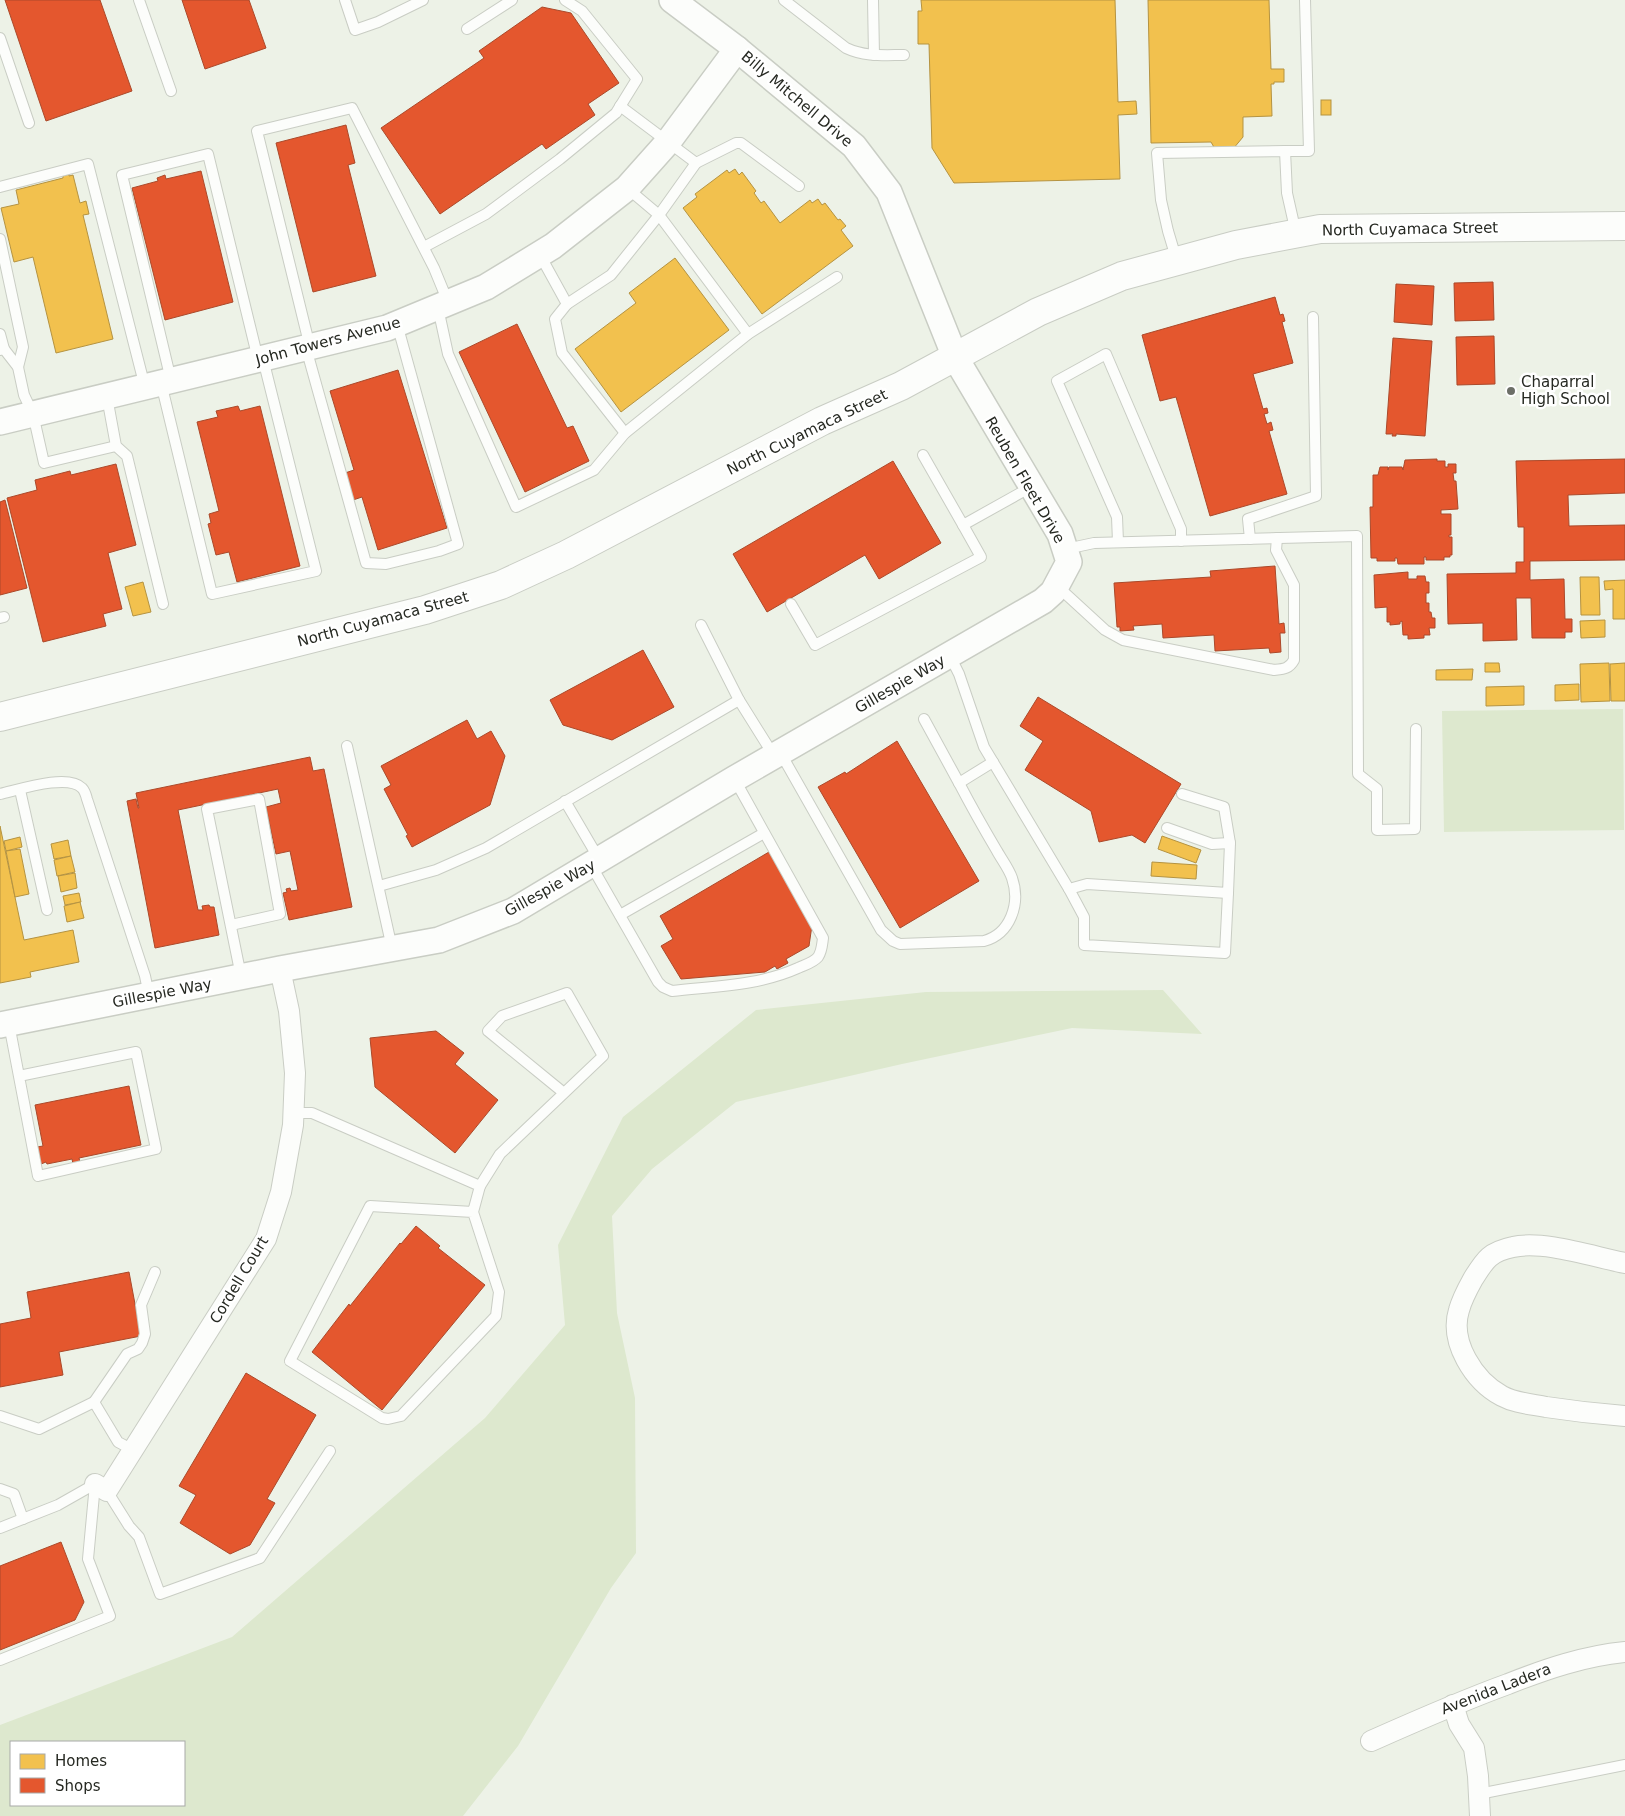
<svg xmlns="http://www.w3.org/2000/svg" width="1625" height="1816" font-family="'DejaVu Sans',sans-serif">
  <style>
    .green { fill: #dde8ce; fill-rule: evenodd }
    .homes { fill: #f2c14e; stroke: #b59341 }
    .shops { fill: #e4572e; stroke: #ab492a }
    .lines { fill: none; stroke-linecap: round; stroke-linejoin: round }
    .service-casing { stroke: #c9cdc4; stroke-width: 12 }
    .minor-casing { stroke: #c9cdc4; stroke-width: 22 }
    .tertiary-casing { stroke: #c9cdc4; stroke-width: 28 }
    .secondary-casing { stroke: #c9cdc4; stroke-width: 30 }
    .service { stroke: #fcfdfb; stroke-width: 10 }
    .minor { stroke: #fcfdfb; stroke-width: 20 }
    .tertiary { stroke: #fcfdfb; stroke-width: 25 }
    .secondary { stroke: #fcfdfb; stroke-width: 28 }
    .poi-dot { fill: #6c6f67; stroke: #fff; stroke-width: 2 }
    .labels { text-anchor: middle; stroke-width: 5; stroke-linejoin: round; paint-order: stroke }
    .street-label { font-size: 15px; fill: #262922; stroke: #fff }
    .poi-label { font-size: 15px; fill: #262922; stroke: #fff; text-anchor: start }
  </style>
  <rect width="100%" height="100%" fill="#edf2e7"/>
  <g class="green">
    <polygon points="1623,709 1624,830 1444,832 1442,711"/>
    <path d="M1163,990L1202,1034L1072,1028L902,1064L736,1102L652,1169L612,1216L617,1313L635,1398L636,1553L611,1588L518,1746L463,1816H0V1725L232,1637L485,1418L565,1325L558,1245L623,1117L756,1010L926,992ZM184,1742V1805H11V1742Z"/>
  </g>
  <g class="homes">
    <polygon points="921,0 1115,0 1118,102 1136,101 1137,114 1118,115 1120,179 954,183 932,148 929,44 918,44 918,11 922,11"/>
    <polygon points="1148,0 1269,0 1271,69 1284,69 1284,82 1274,82 1274,84 1271,84 1272,116 1243,117 1243,137 1233,149 1215,149 1211,142 1151,143"/>
    <rect x="1321" y="100" width="10" height="15"/>
    <polygon points="735,169 739,175 742,172 756,191 754,193 761,203 764,201 780,223 810,200 812,203 818,199 822,205 825,203 838,220 840,219 846,226 841,230 853,246 762,314 683,208 697,197 695,194 727,170 729,173"/>
    <polygon points="69,174 69,176 73,175 80,203 86,201 89,214 83,215 113,339 56,353 33,257 14,262 1,208 19,204 16,190 63,178 63,176"/>
    <polygon points="675,258 729,330 621,412 575,349 636,303 629,293"/>
    <polygon points="1580,577 1599,577 1600,615 1581,615"/>
    <polygon points="1625,580 1625,619 1613,619 1613,589 1605,590 1604,581"/>
    <polygon points="143,582 151,612 133,616 125,587"/>
    <polygon points="1605,620 1605,637 1581,638 1580,621"/>
    <polygon points="1485,663 1499,663 1500,672 1485,672"/>
    <polygon points="1609,663 1610,701 1581,702 1580,664"/>
    <polygon points="1625,663 1625,701 1611,701 1610,664"/>
    <polygon points="1473,669 1472,680 1436,680 1436,670"/>
    <polygon points="1579,684 1579,700 1555,701 1555,685"/>
    <polygon points="1524,686 1524,705 1486,706 1486,687"/>
    <polygon points="0,826 24,940 73,930 79,962 30,972 31,977 0,983"/>
    <polygon points="1162,836 1201,850 1196,863 1158,849"/>
    <polygon points="20,837 22,847 6,851 4,841"/>
    <polygon points="68,840 71,856 54,859 51,844"/>
    <polygon points="20,849 29,894 15,897 6,851"/>
    <polygon points="71,856 75,872 57,876 54,860"/>
    <polygon points="1152,862 1197,865 1196,879 1151,876"/>
    <polygon points="75,873 77,888 61,892 58,876"/>
    <polygon points="79,893 81,902 65,905 63,896"/>
    <polygon points="80,902 84,918 67,922 64,906"/>
  </g>
  <g class="shops">
    <polygon points="5,0 100,0 132,91 46,121"/>
    <polygon points="182,0 249,0 266,48 205,69"/>
    <polygon points="542,7 571,13 619,83 588,104 595,115 546,149 542,144 440,214 381,128 484,58 479,51"/>
    <polygon points="346,125 355,163 348,165 376,276 313,292 276,143"/>
    <polygon points="201,171 233,302 165,320 132,188 158,181 157,178 165,175 166,179"/>
    <polygon points="1493,282 1494,320 1455,321 1454,283"/>
    <polygon points="1396,284 1434,286 1432,325 1394,322"/>
    <polygon points="1275,297 1280,315 1283,314 1285,321 1282,322 1293,363 1253,374 1263,409 1267,408 1268,413 1264,414 1267,424 1271,422 1273,430 1269,431 1287,494 1210,516 1176,397 1160,401 1142,335"/>
    <polygon points="517,324 567,428 573,426 589,461 525,492 459,352"/>
    <polygon points="1494,336 1495,384 1457,385 1456,337"/>
    <polygon points="1393,338 1432,341 1425,436 1396,434 1396,436 1392,436 1393,434 1386,434"/>
    <polygon points="398,370 447,528 378,550 362,497 347,502 339,475 354,470 330,391"/>
    <polygon points="238,406 240,411 260,406 300,566 237,582 229,552 216,555 208,524 211,523 209,514 219,511 197,422 218,417 216,411"/>
    <polygon points="1437,459 1437,461 1445,461 1445,467 1448,467 1448,464 1456,464 1456,473 1453,473 1454,481 1456,481 1458,509 1441,510 1441,514 1451,514 1451,535 1449,535 1449,537 1452,537 1452,555 1450,555 1450,557 1444,557 1444,560 1426,560 1426,557 1424,557 1424,564 1398,564 1397,558 1395,558 1395,561 1377,561 1377,558 1371,558 1370,507 1373,507 1373,475 1378,475 1380,467 1388,467 1388,470 1389,467 1402,467 1403,470 1405,460"/>
    <polygon points="1625,459 1625,493 1568,495 1569,526 1625,525 1625,560 1530,561 1530,580 1564,579 1565,619 1572,619 1572,632 1565,632 1565,638 1532,638 1531,598 1516,598 1517,640 1483,641 1483,623 1448,624 1447,574 1516,573 1516,562 1524,562 1524,527 1518,527 1516,461"/>
    <polygon points="893,461 941,543 879,579 865,555 767,612 733,554"/>
    <polygon points="116,464 136,545 108,553 122,609 103,614 106,626 43,642 7,498 37,490 35,480 70,471 71,475"/>
    <polygon points="5,500 27,588 0,595 0,502"/>
    <polygon points="1275,566 1279,624 1284,623 1285,633 1280,633 1281,652 1270,653 1269,648 1215,651 1214,635 1163,638 1162,624 1133,626 1134,630 1120,631 1120,627 1117,627 1114,583 1211,577 1210,571"/>
    <polygon points="1408,572 1408,579 1417,579 1417,576 1425,576 1426,582 1429,582 1429,593 1426,593 1426,603 1429,603 1429,612 1431,612 1432,618 1435,618 1435,628 1429,628 1430,635 1424,635 1424,638 1408,639 1408,635 1403,635 1402,621 1400,622 1400,624 1390,625 1390,622 1387,622 1387,607 1375,608 1374,575"/>
    <polygon points="643,650 674,707 612,740 563,725 550,700"/>
    <polygon points="1038,697 1181,784 1145,843 1132,835 1099,842 1091,811 1025,770 1043,741 1020,726"/>
    <polygon points="467,720 477,739 491,731 505,756 490,805 412,847 406,836 408,835 384,789 391,785 381,766"/>
    <polygon points="897,741 979,881 900,928 818,787 845,772 846,774"/>
    <polygon points="310,757 313,771 324,769 352,907 289,920 283,893 287,892 286,889 290,888 291,891 298,890 290,851 276,854 266,807 281,803 278,789 178,810 198,910 203,910 202,906 209,905 210,907 214,907 219,935 155,948 127,801 136,799 138,808 139,808 136,793"/>
    <polygon points="769,852 812,925 809,946 786,959 788,963 777,969 775,966 765,972 681,979 661,946 673,939 660,916"/>
    <polygon points="436,1031 464,1053 455,1064 498,1100 455,1153 375,1087 370,1038"/>
    <polygon points="129,1086 141,1145 79,1158 81,1167 74,1169 72,1159 47,1164 46,1162 41,1164 37,1147 43,1146 35,1105"/>
    <polygon points="416,1226 440,1246 438,1248 485,1285 382,1410 312,1352 349,1304 350,1306 400,1243 401,1244"/>
    <polygon points="129,1272 141,1336 59,1352 63,1375 0,1387 0,1324 31,1318 27,1292"/>
    <polygon points="246,1373 316,1415 267,1499 275,1503 250,1545 230,1554 180,1523 196,1495 179,1486"/>
    <polygon points="61,1542 84,1602 75,1620 0,1650 0,1566"/>
  </g>
  <g class="lines">
    <defs>
      <g id="service">
        <polyline points="139,0 171,91"/>
        <polyline points="345,0 355,30 378,22 423,0"/>
        <path d="M784,0L846,48C865,57 884,55 904,55"/>
        <polyline points="873,0 874,55"/>
        <polyline points="467,29 512,0"/>
        <polyline points="0,38 29,123"/>
        <polyline points="620,106 696,163 736,143 741,143 799,186"/>
        <polyline points="1285,151 1309,151 1305,0"/>
        <polyline points="0,187 88,164 145,387"/>
        <polyline points="627,188 659,215 748,334"/>
        <polyline points="0,239 23,347 18,367"/>
        <polyline points="424,247 486,214 560,159 616,113 637,79 582,11 565,0"/>
        <polyline points="540,255 567,304"/>
        <polyline points="1177,261 1168,231 1161,200 1157,153 1285,151 1287,193 1296,233"/>
        <polyline points="438,308 448,354 516,507 594,470 625,433 748,334 837,277"/>
        <polyline points="0,334 4,349"/>
        <polyline points="310,347 257,131 352,108 434,268 448,302"/>
        <polyline points="306,348 366,563 386,564 439,551 458,544 397,324"/>
        <polyline points="0,350 4,349 18,367 24,395 33,414 44,463 116,446"/>
        <polyline points="171,380 122,175 208,154 258,359"/>
        <polyline points="161,383 212,594 316,571 263,359"/>
        <polyline points="107,397 116,446 127,456 163,604"/>
        <polyline points="625,433 562,353 555,319 567,304 611,275 659,215 696,163"/>
        <polyline points="923,455 963,525 1031,487"/>
        <polyline points="1250,539 1248,519 1316,496 1313,317"/>
        <polyline points="1118,542 1117,517 1057,381 1106,354 1181,529 1181,541"/>
        <polyline points="1066,549 1094,543 1357,536 1358,774 1377,789 1377,830 1415,829 1416,729"/>
        <path d="M1056,585L1105,630L1123,640L1274,670C1283,669 1289,669 1294,660V585L1276,550L1277,538"/>
        <polyline points="791,604 815,645 981,557 963,525"/>
        <polyline points="0,618 4,617"/>
        <polyline points="701,625 739,700 774,756"/>
        <polyline points="950,656 959,674 984,747 1069,889 1087,884 1228,893 1230,843 1224,807 1182,794"/>
        <polyline points="924,719 959,783 993,762"/>
        <polyline points="347,746 392,948"/>
        <path d="M780,752L881,930L893,941L900,944L984,941C1010,934 1021,904 1012,878C1009,869 1002,860 997,851C984,829 971,806 959,783"/>
        <polyline points="20,790 47,910"/>
        <path d="M0,794C18,790 68,773 82,788C84,790 86,795 87,799L145,976L149,995"/>
        <polyline points="565,801 599,859"/>
        <polyline points="1167,828 1212,844 1230,843"/>
        <path d="M591,865L658,982L663,987L672,991C715,986 758,986 798,968C804,965 813,963 818,957C822,951 822,945 823,938L735,780"/>
        <polyline points="379,886 436,870 486,848 739,700"/>
        <polyline points="1069,889 1084,917 1084,945 1225,953 1228,893"/>
        <polyline points="620,915 764,833"/>
        <polyline points="231,925 280,914 259,799 207,809 241,976"/>
        <polyline points="9,1024 38,1176 156,1149 136,1052 19,1076"/>
        <polyline points="294,1113 312,1113 480,1186 473,1212 370,1206 290,1361 382,1418 388,1419 401,1416 496,1316 499,1292 473,1212"/>
        <polyline points="480,1186 500,1154 603,1056 567,993 502,1016 488,1031 564,1093"/>
        <polyline points="94,1402 127,1354 138,1349 142,1343 145,1334 141,1305 155,1272"/>
        <polyline points="0,1416 39,1429 94,1402 118,1442 133,1450"/>
        <polyline points="0,1489 14,1494 23,1519"/>
        <polyline points="107,1491 129,1526 139,1537 160,1594 260,1558 330,1451"/>
        <polyline points="0,1528 58,1505 95,1484 88,1559 110,1616 0,1660"/>
        <polyline points="1479,1794 1625,1765"/>
      </g>
      <g id="minor">
        <path d="M1625,1263C1594,1257 1543,1240 1513,1247C1489,1252 1485,1260 1473,1279C1468,1288 1462,1299 1459,1310C1449,1342 1474,1381 1502,1396C1515,1403 1530,1404 1546,1407C1572,1411 1598,1414 1625,1416"/>
        <polyline points="95,1484 107,1491 266,1239 281,1192 293,1125 295,1073 289,1011 280,969"/>
        <polyline points="1453,1705 1459,1724 1474,1748 1478,1776 1480,1816"/>
        <path d="M1371,1741C1416,1721 1461,1701 1508,1684C1546,1669 1584,1656 1625,1652"/>
      </g>
      <g id="tertiary">
        <polyline points="0,422 387,328 486,287 553,246 627,188 668,142 737,49"/>
        <polyline points="0,1025 280,969 439,940 513,911 734,779 1043,601 1053,592 1069,562 1060,534 955,357 889,192 854,146 737,49 672,0"/>
      </g>
      <polyline id="secondary" points="0,717 425,610 501,585 566,555 822,421 901,386 1038,312 1122,276 1236,245 1320,229 1625,226"/>
    </defs>
    <use href="#service" class="service-casing"/>
    <use href="#minor" class="minor-casing"/>
    <use href="#tertiary" class="tertiary-casing"/>
    <use href="#secondary" class="secondary-casing"/>
    <use href="#service" class="service"/>
    <use href="#minor" class="minor"/>
    <use href="#tertiary" class="tertiary"/>
    <use href="#secondary" class="secondary"/>
  </g>
  <circle class="poi-dot" cx="1511" cy="391" r="5"/>
  <g class="labels">
    <g class="street-label">
      <text transform="translate(797 99) rotate(40)" y="5">Billy Mitchell Drive</text>
      <text transform="translate(1410 229) rotate(-1)" y="5">North Cuyamaca Street</text>
      <text transform="translate(328 341) rotate(-15)" y="5">John Towers Avenue</text>
      <text transform="translate(807 432) rotate(-26)" y="5">North Cuyamaca Street</text>
      <text transform="translate(1025 480) rotate(60)" y="5">Reuben Fleet Drive</text>
      <text transform="translate(383 619) rotate(-15)" y="5">North Cuyamaca Street</text>
      <text transform="translate(900 684) rotate(-30)" y="5">Gillespie Way</text>
      <text transform="translate(550 888) rotate(-29)" y="5">Gillespie Way</text>
      <text transform="translate(162 993) rotate(-11)" y="5">Gillespie Way</text>
      <text transform="translate(239 1280) rotate(-59)" y="5">Cordell Court</text>
      <text transform="translate(1496 1689) rotate(-21)" y="5">Avenida Ladera</text>
    </g>
    <g class="poi-label">
      <text x="1521" y="387">Chaparral<tspan x="1521" dy="17">High School</tspan></text>
    </g>
  </g>
  <rect x="10" y="1741" width="175" height="65" fill="#ffffff" stroke="#a8a9a7"/>
  <rect x="20" y="1754" width="25" height="15" fill="#f2c14e" stroke="#a8a9a7"/>
  <text x="55" y="1766" font-size="15" fill="#262922">Homes</text>
  <rect x="20" y="1778" width="25" height="15" fill="#e4572e" stroke="#a8a9a7"/>
  <text x="55" y="1791" font-size="15" fill="#262922">Shops</text>
</svg>
